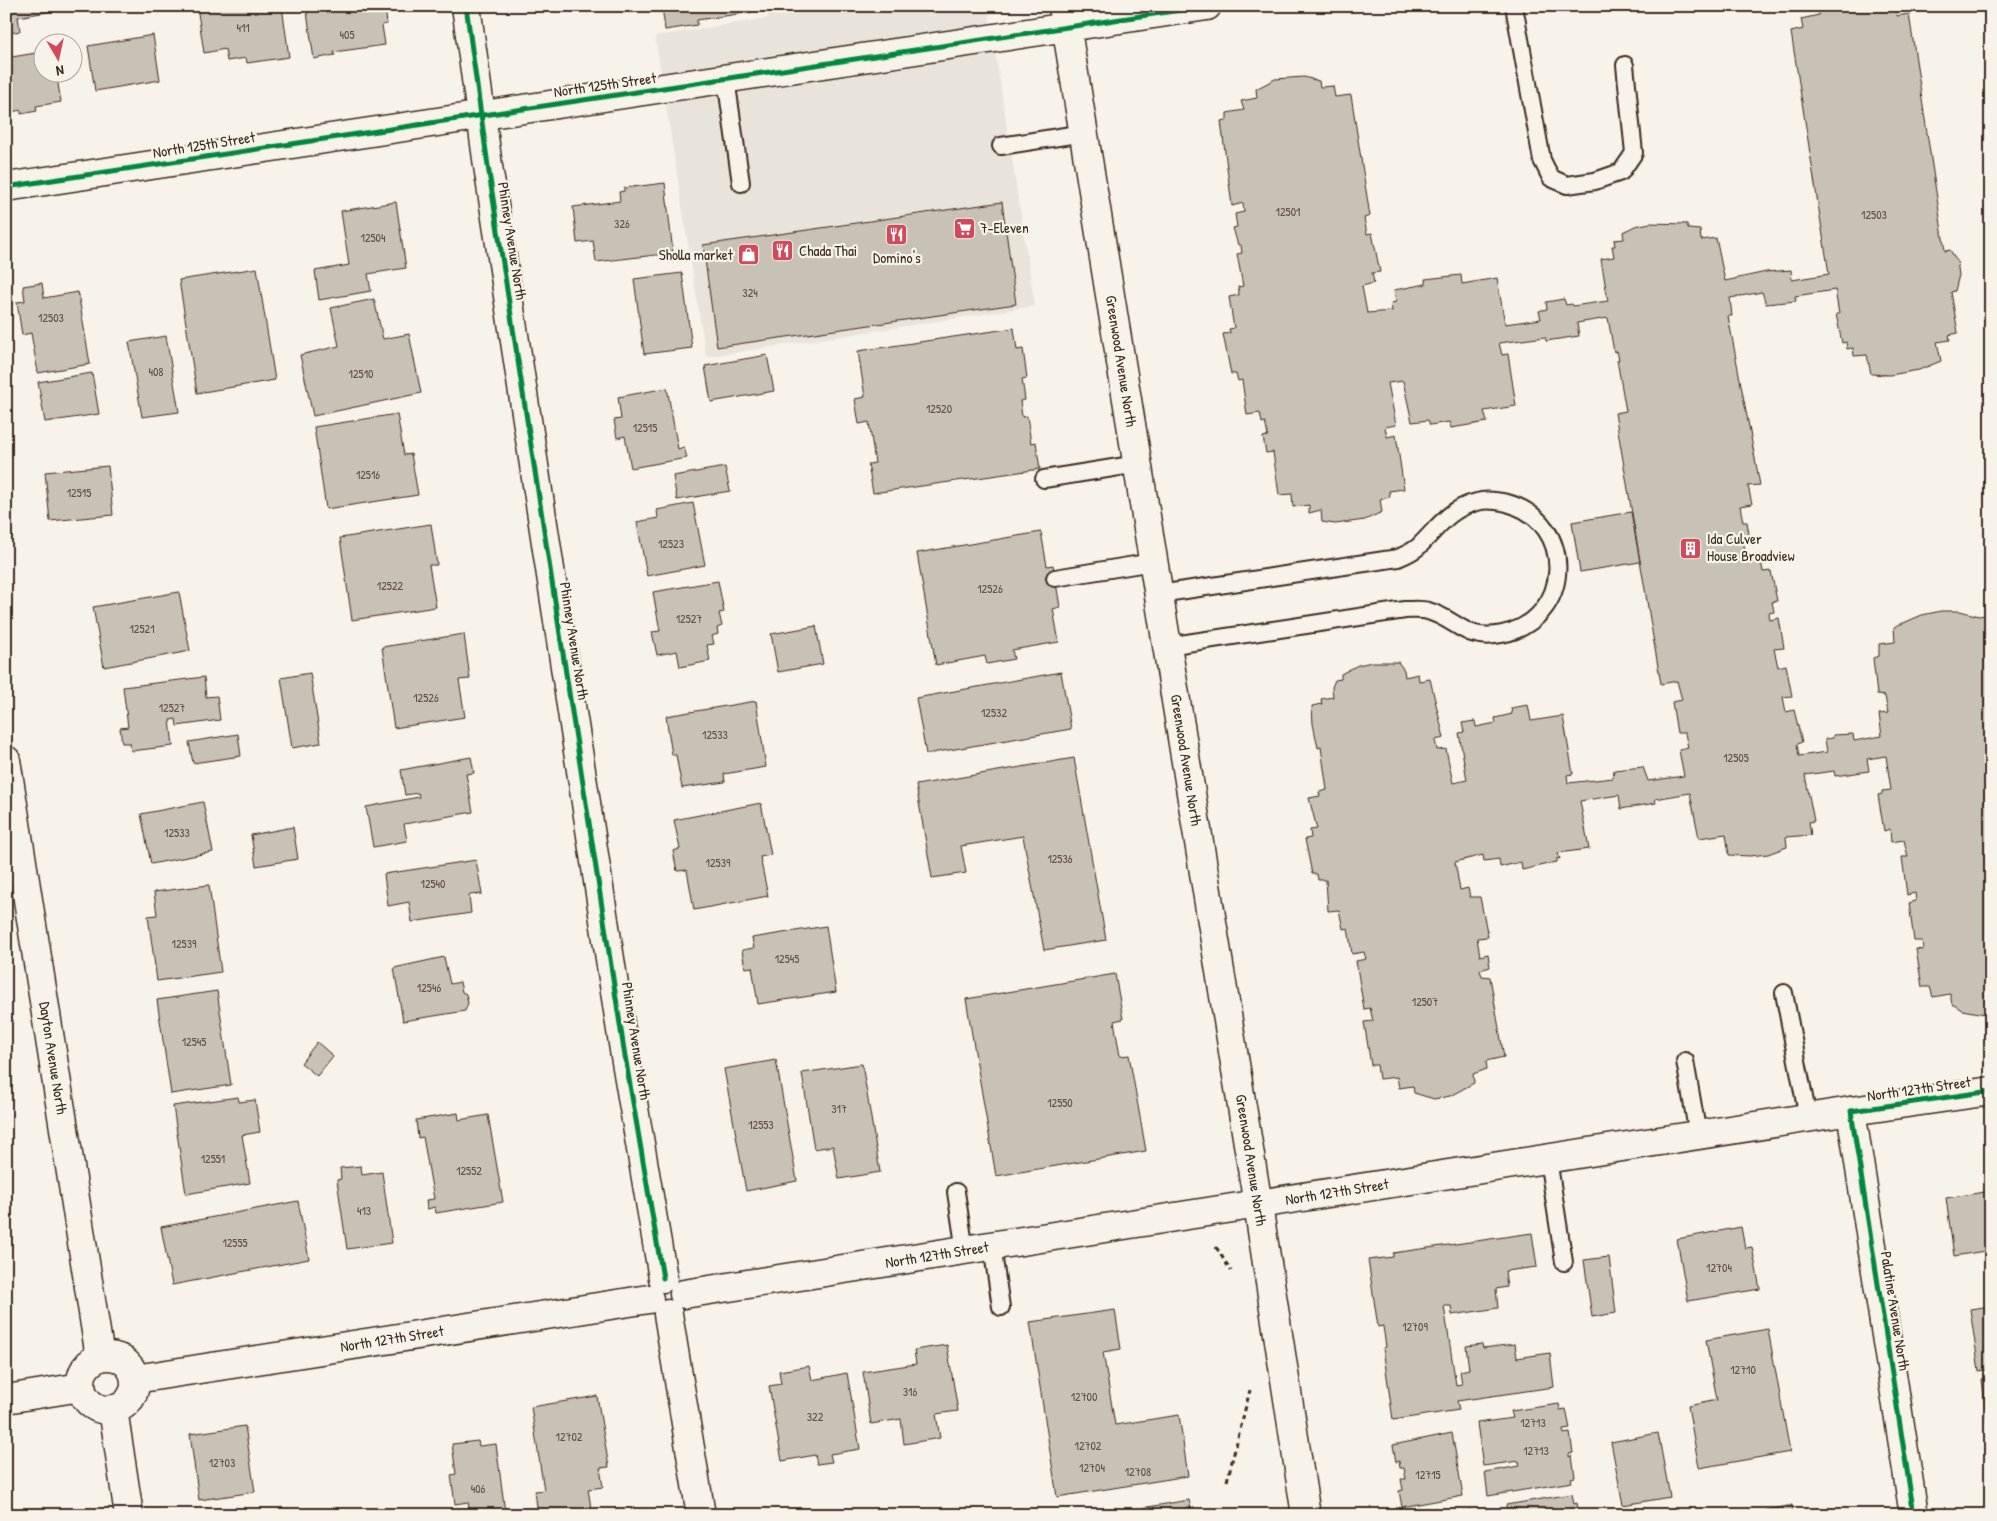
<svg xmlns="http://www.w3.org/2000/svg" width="1997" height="1521" font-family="'Patrick Hand',sans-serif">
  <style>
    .built { fill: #e9e4d9 }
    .building { fill: #c8c1b6; stroke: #3b2a1e }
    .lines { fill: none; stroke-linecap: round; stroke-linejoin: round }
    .service-casing { stroke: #3b2a1e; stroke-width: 20 }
    .minor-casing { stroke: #3b2a1e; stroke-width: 31 }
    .tertiary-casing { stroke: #3b2a1e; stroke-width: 31 }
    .secondary-casing { stroke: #3b2a1e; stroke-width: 31 }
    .path { stroke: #3b2a1e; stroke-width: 3; stroke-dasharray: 5 4; stroke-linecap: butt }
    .service { stroke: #f7f3e8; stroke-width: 16 }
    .minor { stroke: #f7f3e8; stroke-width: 28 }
    .tertiary { stroke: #f7f3e8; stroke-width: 28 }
    .secondary { stroke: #f7f3e8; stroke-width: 28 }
    .cycleway-casing { stroke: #f7f3e8; stroke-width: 8 }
    .cycleway { stroke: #00873e; stroke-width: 5 }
    .labels { text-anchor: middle; stroke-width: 4.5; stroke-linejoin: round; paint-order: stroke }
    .number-label { font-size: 12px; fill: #5e5044 }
    .street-label { font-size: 15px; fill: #3b2a1e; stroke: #f7f3e8 }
    .poi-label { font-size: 15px; fill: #3b2a1e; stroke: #f7f3e8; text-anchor: start }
  </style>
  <rect width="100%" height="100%" fill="#f7f3e8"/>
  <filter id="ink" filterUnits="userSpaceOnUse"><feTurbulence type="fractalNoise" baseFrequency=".02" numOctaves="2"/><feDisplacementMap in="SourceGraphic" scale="10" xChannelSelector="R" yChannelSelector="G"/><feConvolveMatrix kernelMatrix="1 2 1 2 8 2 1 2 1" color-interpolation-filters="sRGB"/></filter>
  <g filter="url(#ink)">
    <polygon class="built" points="767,6 988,6 1035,306 706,357 655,36 768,18"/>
    <g class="building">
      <polygon points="6,6 63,6 64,9 18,17 20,31 6,34"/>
      <polygon points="197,6 282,6 289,57 247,63 246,58 227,61 225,49 204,53"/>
      <polygon points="306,6 385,6 387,24 382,25 385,45 334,52 335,55 314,59"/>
      <polygon points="662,6 751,6 752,12 697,20 697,25 665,30"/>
      <polygon points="1817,6 1896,6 1897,16 1909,14 1945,251 1950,250 1957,261 1959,275 1955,291 1951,292 1958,333 1949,335 1950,340 1937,342 1941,361 1919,370 1890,375 1871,374 1867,355 1854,356 1853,348 1847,349 1846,342 1842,343 1836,314 1839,314 1835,290 1795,296 1796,301 1766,304 1762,292 1730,298 1732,316 1728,316 1760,485 1748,486 1752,504 1740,506 1743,522 1747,522 1750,540 1743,541 1747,558 1760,555 1763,572 1771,571 1777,601 1772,602 1774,612 1769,613 1770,620 1779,618 1784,648 1774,649 1778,667 1786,665 1792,696 1783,697 1786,712 1794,710 1802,742 1797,744 1799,756 1827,752 1825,739 1833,738 1833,735 1853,734 1854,741 1882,736 1879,714 1888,713 1885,696 1877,695 1873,658 1879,656 1879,644 1895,642 1894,627 1922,615 1941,611 1960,611 1979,616 1991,614 1991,1013 1985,1014 1962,1010 1952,1004 1950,994 1933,997 1930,987 1922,987 1916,949 1923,950 1922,941 1914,941 1909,903 1916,901 1915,893 1907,895 1902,857 1908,857 1904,840 1891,842 1890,829 1884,831 1878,795 1882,794 1882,791 1891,790 1886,756 1867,759 1869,771 1835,776 1834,771 1805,775 1814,821 1809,822 1811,835 1786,837 1787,847 1768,854 1750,856 1729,855 1726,834 1699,838 1690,793 1655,799 1656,803 1621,809 1619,795 1580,801 1589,849 1558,853 1560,859 1557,858 1557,862 1522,870 1521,862 1500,867 1499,859 1484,861 1483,855 1455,862 1460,890 1468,888 1470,897 1480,897 1488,937 1477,938 1480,956 1488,954 1490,967 1480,970 1482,976 1490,977 1504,1057 1486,1061 1487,1069 1473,1074 1474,1083 1450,1096 1434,1099 1414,1093 1413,1086 1399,1088 1397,1077 1379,1079 1377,1065 1371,1065 1364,1022 1373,1021 1370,1008 1364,1009 1356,961 1366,959 1364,952 1352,954 1348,928 1343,929 1339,910 1328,911 1326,880 1318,880 1317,874 1312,874 1305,839 1311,838 1310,830 1317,829 1309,798 1320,796 1319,792 1327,790 1321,747 1318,748 1313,724 1312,706 1322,704 1321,699 1333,697 1332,687 1335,680 1341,679 1341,674 1358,665 1372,662 1398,662 1404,670 1405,677 1418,674 1419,681 1430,679 1444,738 1435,740 1437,750 1446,749 1453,783 1467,780 1459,733 1464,732 1462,723 1475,721 1476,727 1496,723 1495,718 1512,714 1511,708 1528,705 1531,721 1563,716 1573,774 1567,775 1568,783 1613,778 1614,770 1643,767 1648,781 1684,776 1679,750 1688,748 1685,733 1677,733 1672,702 1682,700 1677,681 1661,684 1615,413 1626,411 1617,360 1619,360 1617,351 1614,352 1608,318 1577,323 1579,336 1546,341 1545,337 1499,343 1502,355 1508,354 1516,406 1484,411 1487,422 1451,428 1449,422 1430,425 1428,420 1412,422 1403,381 1388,383 1396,425 1385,427 1387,437 1396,435 1404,489 1389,491 1390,497 1380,499 1382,512 1365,520 1335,524 1322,522 1321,510 1309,513 1309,505 1293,507 1292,494 1279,495 1273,452 1266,453 1263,437 1268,436 1265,422 1262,423 1260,413 1247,415 1242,380 1238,381 1236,374 1231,374 1223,334 1230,333 1229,329 1234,328 1229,297 1239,295 1238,287 1243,286 1237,254 1242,253 1241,245 1238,245 1233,228 1237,227 1235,214 1244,212 1243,203 1232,206 1221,121 1227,120 1227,113 1244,110 1241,101 1257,98 1256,89 1275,79 1304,77 1319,81 1320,87 1333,86 1335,97 1351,95 1370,216 1364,218 1367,234 1372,233 1380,272 1372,273 1374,283 1362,286 1367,313 1392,311 1391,303 1396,302 1394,290 1426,284 1425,279 1461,275 1462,284 1497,278 1505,324 1541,319 1539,311 1547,309 1546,302 1564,299 1566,305 1572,304 1573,306 1608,301 1601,259 1614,257 1612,246 1615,246 1614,240 1624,239 1623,232 1635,226 1650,223 1687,224 1688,229 1700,230 1701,240 1716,238 1725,281 1766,272 1791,270 1792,280 1829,274 1791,32 1803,29 1801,19 1819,15"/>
      <polygon points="153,35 160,80 95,91 88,46"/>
      <polygon points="42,52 42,72 56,72 61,102 36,106 37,111 21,114 21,110 6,113 6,58"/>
      <polygon points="665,183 673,253 596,262 593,241 577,243 573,207 620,201 619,192 624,191 624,188"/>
      <polygon points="396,202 406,268 368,274 371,291 319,300 315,271 349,265 341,211"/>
      <polygon points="1002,202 1016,304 717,347 703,245"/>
      <polygon points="257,268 275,380 197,393 179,280"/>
      <polygon points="682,273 692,348 644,354 634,279"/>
      <polygon points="42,283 44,298 78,292 90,364 38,373 31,333 22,335 17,302 25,301 23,286"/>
      <polygon points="374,299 383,339 409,334 421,393 313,416 300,355 339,346 331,308"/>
      <polygon points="1014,328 1017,350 1023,349 1027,378 1022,379 1025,400 1020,401 1022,417 1027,416 1031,443 1036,442 1040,469 873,493 868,464 875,463 869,422 859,424 855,399 865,397 858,351"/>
      <polygon points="166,336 179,412 142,417 129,342"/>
      <polygon points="767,355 774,391 711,402 705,366"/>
      <polygon points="92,373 99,414 45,422 38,382"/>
      <polygon points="667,388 678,449 684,447 687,458 631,468 625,436 617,438 614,420 621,419 618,397"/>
      <polygon points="397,414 404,455 411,454 418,495 326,509 314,427"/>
      <polygon points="108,466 113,515 50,521 45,472"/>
      <polygon points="725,467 730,491 677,500 673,476"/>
      <polygon points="693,503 705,565 647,576 637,522 658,518 657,510"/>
      <polygon points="1631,512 1640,562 1580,572 1572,522"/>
      <polygon points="431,524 437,565 429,565 436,607 352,620 340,538"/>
      <polygon points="1041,532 1047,566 1053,565 1060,607 1053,609 1059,642 1012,650 1014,659 987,664 985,656 936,665 917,553"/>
      <polygon points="718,581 724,612 719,613 722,626 717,628 718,634 712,636 714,644 707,645 710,661 680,667 677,651 657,655 652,632 660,631 653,592"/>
      <polygon points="179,592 190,651 104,667 93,607"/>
      <polygon points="816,626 823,664 778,672 771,634"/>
      <polygon points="464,634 470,679 459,680 465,717 394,728 382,647"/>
      <polygon points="1061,672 1071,729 926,754 916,698"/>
      <polygon points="310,673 321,743 292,748 281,678"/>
      <polygon points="204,677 206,697 217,696 220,720 177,726 176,719 170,720 173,746 131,751 130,743 122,743 120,728 128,727 123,687"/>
      <polygon points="756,701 766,767 724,774 725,782 682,788 676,755 672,755 666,716"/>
      <polygon points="238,734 241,756 193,763 189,742"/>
      <polygon points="471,757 474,773 466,774 473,812 404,824 407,841 373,847 366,807 419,797 418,793 405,795 401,770"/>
      <polygon points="1074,758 1106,940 1044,950 1023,836 961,846 966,873 932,878 916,785"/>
      <polygon points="203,802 213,852 151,864 141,814"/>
      <polygon points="761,803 771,855 760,857 768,896 694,910 687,870 677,871 673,851 680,849 674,820"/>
      <polygon points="293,827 298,859 256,866 251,835"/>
      <polygon points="476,860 482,894 469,895 471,913 412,922 409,902 388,906 384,874"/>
      <polygon points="209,885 221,972 157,981 148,916 157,915 154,892"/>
      <polygon points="826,926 836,992 758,1004 752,967 745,968 742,950 754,948 752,938"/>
      <polygon points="444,957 450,984 460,982 462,992 466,994 468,1003 465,1011 403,1021 394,968"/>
      <polygon points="1115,974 1123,1019 1114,1021 1120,1056 1129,1055 1146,1151 996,1176 966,999"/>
      <polygon points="217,991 231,1085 171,1094 157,1000"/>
      <polygon points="317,1042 333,1056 317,1076 301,1063"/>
      <polygon points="776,1060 797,1181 746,1191 724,1069"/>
      <polygon points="862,1064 880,1172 839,1179 833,1146 814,1149 802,1073"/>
      <polygon points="238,1097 239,1102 255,1100 260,1132 242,1135 250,1183 186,1194 173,1106"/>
      <polygon points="458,1113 459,1120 488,1115 503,1202 436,1213 435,1207 427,1209 426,1200 434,1199 423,1137 418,1138 416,1120"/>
      <polygon points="361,1166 362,1175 382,1172 392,1243 347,1249 337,1180 341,1179 340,1168"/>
      <polygon points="1991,1191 1991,1250 1954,1256 1946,1198"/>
      <polygon points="298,1201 309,1259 172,1285 161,1227"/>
      <polygon points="1741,1227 1745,1248 1752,1247 1760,1289 1688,1301 1677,1239"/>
      <polygon points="1532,1233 1537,1267 1505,1271 1507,1287 1496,1289 1498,1308 1452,1315 1451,1306 1444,1306 1456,1385 1462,1384 1460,1371 1469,1369 1466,1346 1482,1344 1483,1348 1515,1344 1517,1358 1550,1353 1554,1387 1457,1401 1459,1410 1393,1420 1383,1348 1386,1347 1383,1326 1378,1327 1368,1260 1393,1257 1393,1253"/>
      <polygon points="1609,1257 1616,1313 1592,1317 1584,1260"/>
      <polygon points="1991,1306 1991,1369 1979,1371 1970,1309"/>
      <polygon points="1115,1310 1121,1349 1103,1352 1115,1425 1179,1415 1188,1476 1057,1497 1030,1322"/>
      <polygon points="1768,1329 1790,1452 1699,1468 1688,1406 1717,1400 1706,1340"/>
      <polygon points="947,1345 958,1411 936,1414 940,1438 904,1444 901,1419 871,1424 863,1372 916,1364 914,1350"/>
      <polygon points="809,1366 812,1380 847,1373 860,1449 830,1454 832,1462 817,1464 815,1455 782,1461 769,1386 781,1384 779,1371"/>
      <polygon points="1991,1378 1991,1423 1987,1423 1982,1379"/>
      <polygon points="597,1396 609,1467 600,1468 603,1487 588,1489 592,1514 538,1515 535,1491 544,1490 531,1407"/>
      <polygon points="1559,1404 1560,1410 1566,1409 1570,1429 1563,1430 1564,1434 1570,1433 1573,1453 1569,1454 1569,1457 1572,1456 1575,1477 1571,1478 1572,1482 1488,1496 1485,1472 1520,1466 1519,1461 1483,1466 1477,1423 1513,1418 1511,1411"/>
      <polygon points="245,1426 255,1492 199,1500 190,1434"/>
      <polygon points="1452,1433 1463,1496 1402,1507 1399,1491 1403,1490 1401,1479 1406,1479 1404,1468 1400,1468 1399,1461 1396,1462 1393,1445"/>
      <polygon points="1658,1433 1670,1497 1623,1505 1611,1442"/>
      <polygon points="478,1441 479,1446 496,1444 505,1512 488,1515 470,1515 468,1502 455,1504 451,1475 456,1474 452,1444"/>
      <polygon points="6,1488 8,1488 13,1515 6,1515"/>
      <polygon points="1572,1494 1574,1504 1577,1503 1579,1515 1503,1515 1507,1514 1506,1505"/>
      <polygon points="1189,1500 1192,1515 1143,1515 1142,1508"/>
      <polygon points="1792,1505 1793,1515 1745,1515"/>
      <polygon points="1471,1510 1472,1515 1439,1515"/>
    </g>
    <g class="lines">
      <defs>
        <g id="service">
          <polyline points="1514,6 1542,160 1551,178 1567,185 1595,181 1621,172 1634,153 1625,65"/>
          <polyline points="726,79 741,183"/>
          <polyline points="1001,146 1084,133"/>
          <polyline points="1044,479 1138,464"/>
          <polyline points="1055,578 1153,562"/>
          <path d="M1159,594L1398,558C1405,555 1412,552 1418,547C1438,528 1448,509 1477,502C1487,499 1498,501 1507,503C1577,522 1573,620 1502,634C1465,642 1457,619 1428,611C1421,609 1413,610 1405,610L1167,646"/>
          <polyline points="1784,993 1808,1118"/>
          <polyline points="1685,1061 1698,1135"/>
          <polyline points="1548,1159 1564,1262"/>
          <polyline points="956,1192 965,1251"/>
          <polyline points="992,1246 1001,1307"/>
        </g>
        <g id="minor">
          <polyline points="466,6 488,166 624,1050 663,1278"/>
          <polyline points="6,760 100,1357"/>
          <polyline points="1851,1111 1914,1515"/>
          <polyline points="684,1294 1851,1111 1991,1091"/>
          <polyline points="668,1314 701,1515"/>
          <circle cx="108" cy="1383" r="27"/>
          <polyline points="135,1379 649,1299"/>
          <polyline points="6,1399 81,1387"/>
          <polyline points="113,1409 129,1515"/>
        </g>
        <polyline id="tertiary" points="6,187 1207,6"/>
        <polyline id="secondary" points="1063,6 1258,1205 1306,1515"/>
      </defs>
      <use href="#service" class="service-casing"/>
      <use href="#minor" class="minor-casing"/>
      <use href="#tertiary" class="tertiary-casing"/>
      <use href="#secondary" class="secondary-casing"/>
      <g class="path">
        <polyline points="1216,1247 1231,1271"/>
        <polyline points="1227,1481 1250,1390"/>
      </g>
      <use href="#service" class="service"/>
      <use href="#minor" class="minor"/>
      <use href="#tertiary" class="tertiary"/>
      <use href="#secondary" class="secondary"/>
      <defs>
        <g id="cycleway">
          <polyline points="466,6 488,166 624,1050 663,1278"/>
          <polyline points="6,187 1207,6"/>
          <polyline points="1914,1515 1851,1111 1991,1091"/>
        </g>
      </defs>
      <use href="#cycleway" class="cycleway-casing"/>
      <use href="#cycleway" class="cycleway"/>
    </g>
  </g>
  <defs>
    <symbol id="supermarket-square" viewBox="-11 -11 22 22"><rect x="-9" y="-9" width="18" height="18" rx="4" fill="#d1495b" stroke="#f7f3e8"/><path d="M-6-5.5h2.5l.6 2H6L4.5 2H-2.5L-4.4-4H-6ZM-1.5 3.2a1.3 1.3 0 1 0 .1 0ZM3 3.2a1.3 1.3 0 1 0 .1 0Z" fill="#fff"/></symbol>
    <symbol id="restaurant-square" viewBox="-11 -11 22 22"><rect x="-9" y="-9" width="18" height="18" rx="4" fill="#d1495b" stroke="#f7f3e8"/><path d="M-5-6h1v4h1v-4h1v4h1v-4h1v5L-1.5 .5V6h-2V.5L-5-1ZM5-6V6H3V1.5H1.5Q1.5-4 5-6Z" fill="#fff"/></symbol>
    <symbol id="shop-square" viewBox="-11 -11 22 22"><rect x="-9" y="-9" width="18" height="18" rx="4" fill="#d1495b" stroke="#f7f3e8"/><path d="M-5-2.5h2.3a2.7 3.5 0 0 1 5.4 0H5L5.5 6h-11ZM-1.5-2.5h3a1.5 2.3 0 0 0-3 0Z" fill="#fff"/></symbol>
    <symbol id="building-square" viewBox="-11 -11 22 22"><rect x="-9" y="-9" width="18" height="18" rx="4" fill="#d1495b" stroke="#f7f3e8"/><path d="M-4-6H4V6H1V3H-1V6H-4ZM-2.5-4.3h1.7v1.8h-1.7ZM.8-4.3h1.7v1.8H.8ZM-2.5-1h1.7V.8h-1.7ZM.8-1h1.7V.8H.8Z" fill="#fff"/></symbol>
  </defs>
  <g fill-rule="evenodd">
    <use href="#supermarket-square" x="952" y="216" width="25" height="25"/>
    <use href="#restaurant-square" x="884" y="222" width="25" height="25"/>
    <use href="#restaurant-square" x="770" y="238" width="25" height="25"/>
    <use href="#shop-square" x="736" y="242" width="25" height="25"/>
    <use href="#building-square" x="1678" y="536" width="25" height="25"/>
  </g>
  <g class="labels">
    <g class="number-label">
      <text x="243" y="32">411</text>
      <text x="347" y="39">405</text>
      <text x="1288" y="216">12501</text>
      <text x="1874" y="219">12503</text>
      <text x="622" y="228">326</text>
      <text x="373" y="242">12504</text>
      <text x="750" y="297">324</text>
      <text x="51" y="322">12503</text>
      <text x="156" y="376">408</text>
      <text x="361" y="378">12510</text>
      <text x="939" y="413">12520</text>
      <text x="645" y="432">12515</text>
      <text x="368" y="479">12516</text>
      <text x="79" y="497">12515</text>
      <text x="671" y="548">12523</text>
      <text x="390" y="590">12522</text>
      <text x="990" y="593">12526</text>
      <text x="689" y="623">12527</text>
      <text x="142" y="633">12521</text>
      <text x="426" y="702">12526</text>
      <text x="172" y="712">12527</text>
      <text x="994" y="717">12532</text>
      <text x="715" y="739">12533</text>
      <text x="1736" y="762">12505</text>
      <text x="177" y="837">12533</text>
      <text x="1060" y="863">12536</text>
      <text x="718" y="867">12539</text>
      <text x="433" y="888">12540</text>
      <text x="184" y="948">12539</text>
      <text x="787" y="963">12545</text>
      <text x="429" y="992">12546</text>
      <text x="1425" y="1006">12507</text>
      <text x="194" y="1046">12545</text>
      <text x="1060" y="1107">12550</text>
      <text x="839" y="1113">317</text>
      <text x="761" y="1129">12553</text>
      <text x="213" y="1163">12551</text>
      <text x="469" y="1175">12552</text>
      <text x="364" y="1215">413</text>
      <text x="235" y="1247">12555</text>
      <text x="1719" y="1272">12704</text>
      <text x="1415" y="1331">12709</text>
      <text x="1743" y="1374">12710</text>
      <text x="910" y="1396">316</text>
      <text x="1084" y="1401">12700</text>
      <text x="815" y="1421">322</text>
      <text x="1533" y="1427">12713</text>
      <text x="569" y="1441">12702</text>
      <text x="1088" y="1450">12702</text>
      <text x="1536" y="1455">12713</text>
      <text x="222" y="1467">12703</text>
      <text x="1092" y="1472">12704</text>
      <text x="1138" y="1476">12708</text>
      <text x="1428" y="1479">12715</text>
      <text x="478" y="1493">406</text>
    </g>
    <g class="street-label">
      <text transform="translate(605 85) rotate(-8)" y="5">North 125th Street</text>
      <text transform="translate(204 145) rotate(-9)" y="5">North 125th Street</text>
      <text transform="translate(512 241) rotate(81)" y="5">Phinney Avenue North</text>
      <text transform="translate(1121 361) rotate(81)" y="5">Greenwood Avenue North</text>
      <text transform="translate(574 641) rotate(81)" y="5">Phinney Avenue North</text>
      <text transform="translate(1186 760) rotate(81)" y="5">Greenwood Avenue North</text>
      <text transform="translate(636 1041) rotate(81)" y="5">Phinney Avenue North</text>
      <text transform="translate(53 1058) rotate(81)" y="5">Dayton Avenue North</text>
      <text transform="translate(1919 1089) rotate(-8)" y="5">North 127th Street</text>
      <text transform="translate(1251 1160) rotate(81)" y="5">Greenwood Avenue North</text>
      <text transform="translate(1337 1192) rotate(-9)" y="5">North 127th Street</text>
      <text transform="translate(937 1255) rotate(-9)" y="5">North 127th Street</text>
      <text transform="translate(1895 1311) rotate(81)" y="5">Palatine Avenue North</text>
      <text transform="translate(392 1339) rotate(-9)" y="5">North 127th Street</text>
    </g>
    <g class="poi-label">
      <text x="980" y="233">7-Eleven</text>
      <text x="799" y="256">Chada Thai</text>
      <text x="733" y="260" text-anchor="end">Sholla market</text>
      <text x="897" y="263" text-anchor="middle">Domino's</text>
      <text x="1707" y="544">Ida Culver<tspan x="1707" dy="17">House Broadview</tspan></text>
    </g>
  </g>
  <rect width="1997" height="1521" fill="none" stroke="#f7f3e8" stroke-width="25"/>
  <rect x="12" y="12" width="1972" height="1496" fill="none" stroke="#3b2a1e" stroke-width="2" filter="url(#ink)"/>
  <g transform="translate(58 58) rotate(171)"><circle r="24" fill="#f7f3e8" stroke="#aca397"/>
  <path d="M0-4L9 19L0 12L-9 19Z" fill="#d1495b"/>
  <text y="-8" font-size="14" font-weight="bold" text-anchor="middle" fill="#3b2a1e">N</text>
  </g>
</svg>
